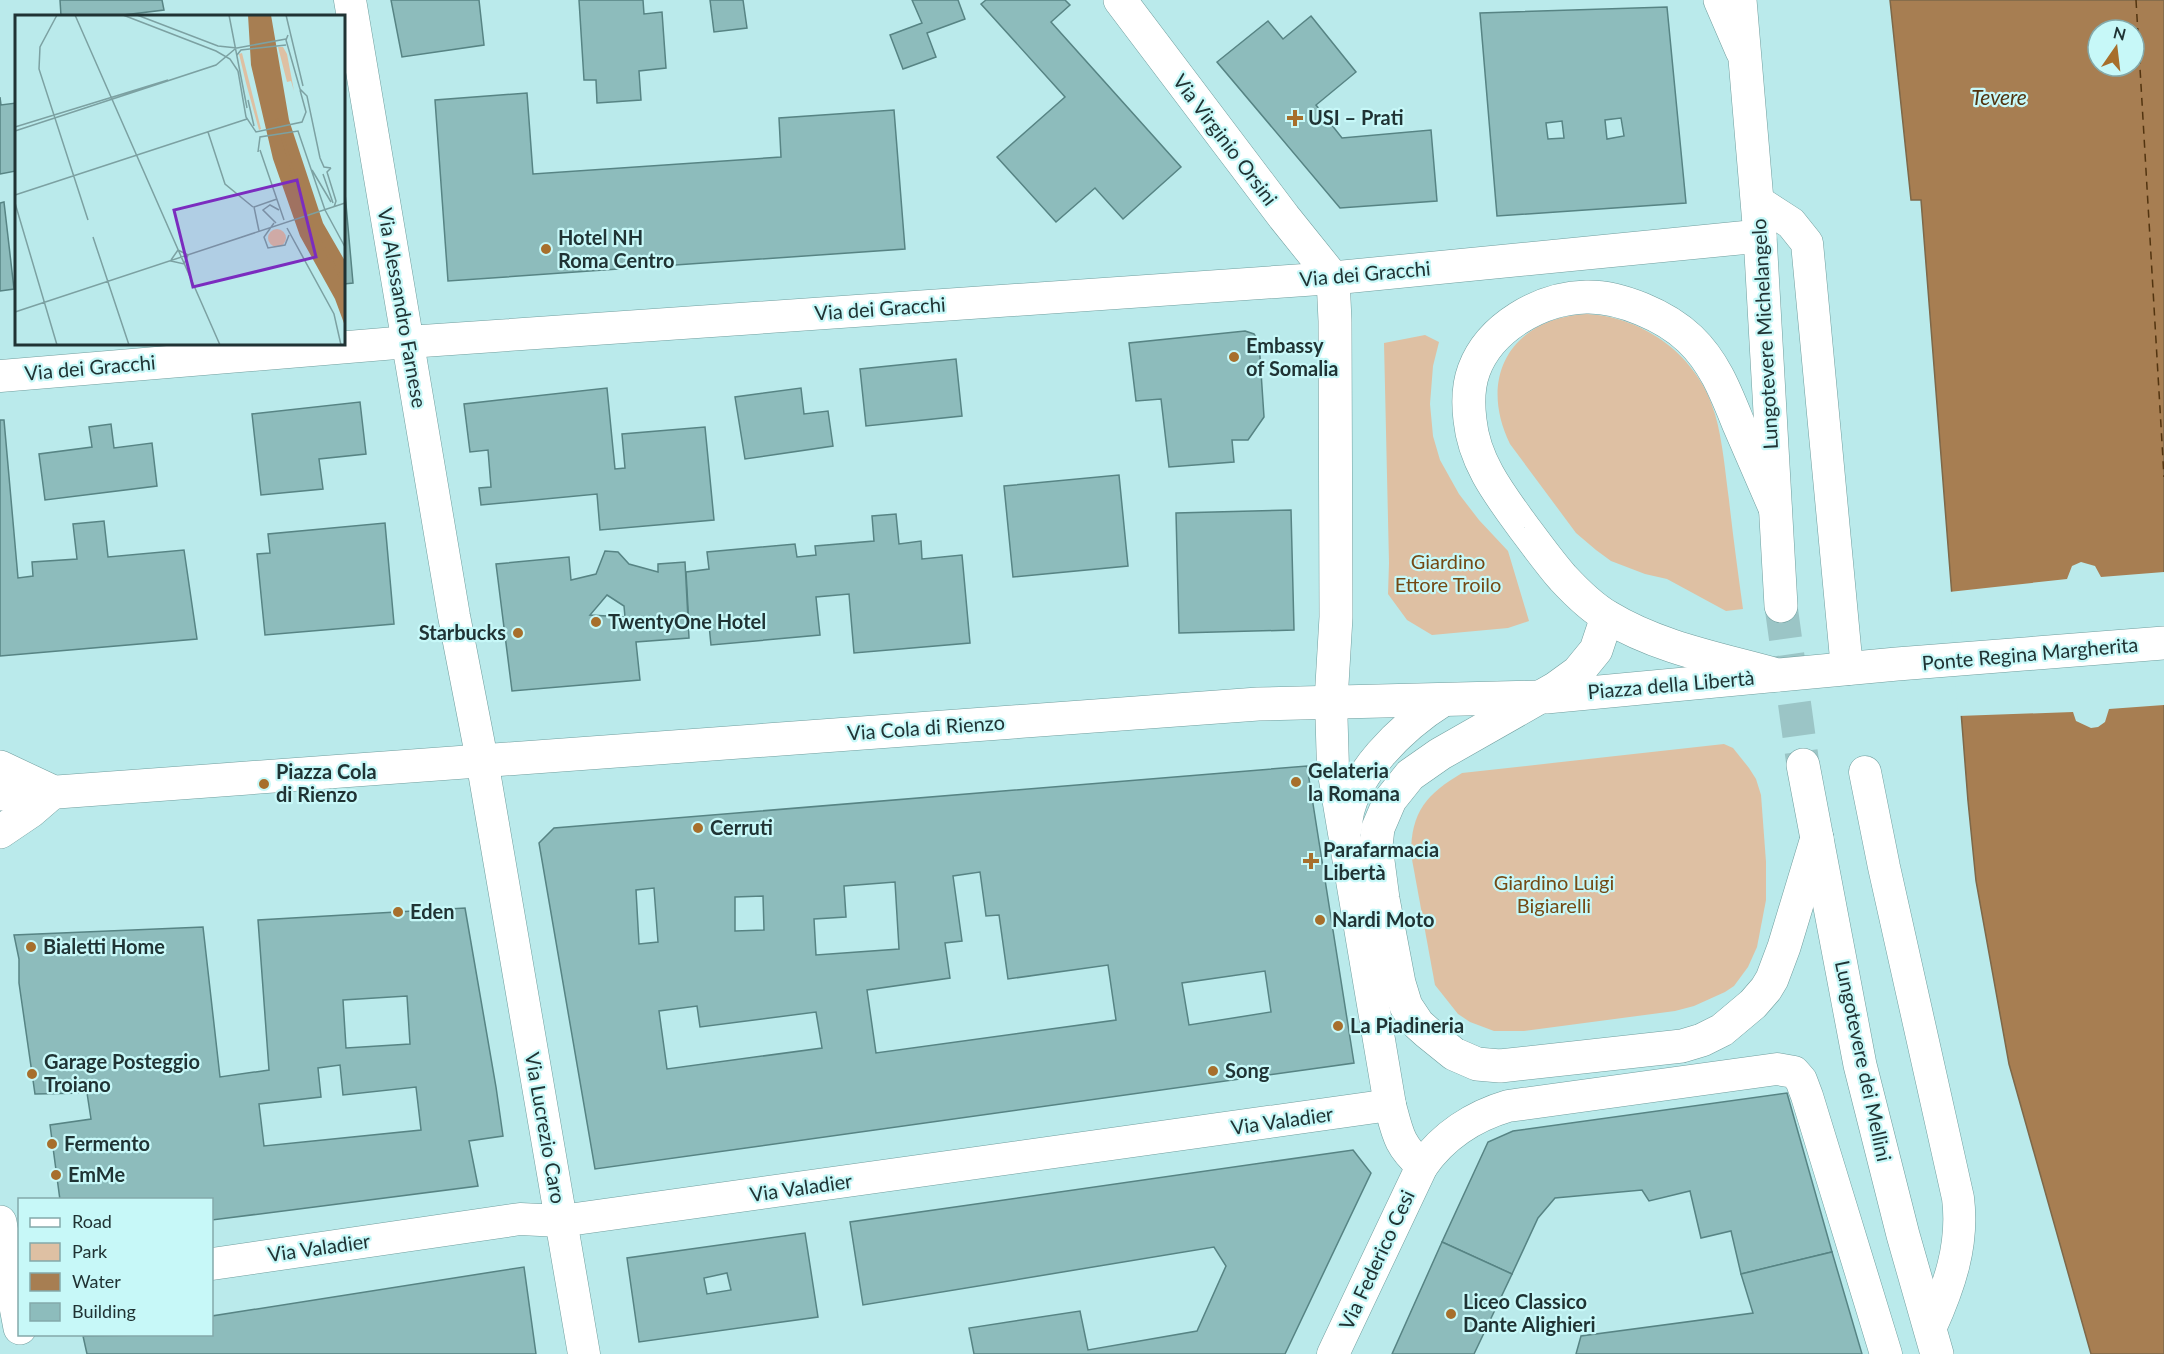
<svg xmlns="http://www.w3.org/2000/svg" width="2164" height="1354" font-family="Lato,sans-serif">
  <style>
    .green { fill: #dec0a3 }
    .water { fill: #a77e52; stroke: #7e6849; stroke-width: 1.5; fill-rule: evenodd }
    .pier { fill: #baeaeb }
    .lines { fill: none; stroke-linecap: round; stroke-linejoin: round }
    .ferry { stroke: #523410; stroke-width: 1.5; stroke-dasharray: 8 6; stroke-linecap: butt }
    .building { fill: #8dbcbc; stroke: #578484; stroke-width: 1.5; fill-rule: evenodd }
    .primary-tunnel { stroke: #9bc5c6; stroke-width: 33; stroke-dasharray: 33 16; stroke-linecap: butt }
    .minor-casing { stroke: #709e9e; stroke-width: 33 }
    .tertiary-casing { stroke: #709e9e; stroke-width: 34 }
    .secondary-casing { stroke: #709e9e; stroke-width: 34 }
    .primary-casing { stroke: #709e9e; stroke-width: 34 }
    .minor { stroke: #fff; stroke-width: 32 }
    .tertiary { stroke: #fff; stroke-width: 33 }
    .secondary { stroke: #fff; stroke-width: 33 }
    .primary { stroke: #fff; stroke-width: 33 }
    .poi-dot { fill: #a76f2c; stroke: #c7f8f8; stroke-width: 2 }
    .labels { text-anchor: middle; stroke-width: 4.5; stroke-linejoin: round; paint-order: stroke }
    .poi-label { font-size: 20px; font-weight: bold; fill: #203334; stroke: #c7f8f8; text-anchor: start }
    .street-label { font-size: 20px; fill: #203334; stroke: #c7f8f8 }
    .park-label { font-size: 20px; fill: #744914; stroke: #c7f8f8 }
    .water-label { font-size: 21px; font-style: italic; fill: #523410; stroke: #c7f8f8 }
    .inset-river { fill: none; stroke: #a77e52; stroke-width: 3 }
    .inset-road { fill: none; stroke: #7ca1a2; stroke-width: 1.5 }
    .view { fill: #7b2cbf; fill-opacity: 0.15; stroke: #7b2cbf; stroke-width: 3 }
    .inset-edge { fill: none; stroke: #203334; stroke-width: 3 }
  </style>
  <rect width="100%" height="100%" fill="#baeaeb"/>
  <g class="green">
    <path d="M1587,314C1645,317 1699,357 1715,414C1723,442 1725,472 1729,500C1733,536 1738,573 1743,609L1726,611L1667,579L1645,574L1611,561L1596,550L1576,533L1510,444C1477,376 1512,318 1587,314Z"/>
    <polygon points="1425,335 1439,342 1433,366 1430,404 1433,436 1440,460 1459,494 1479,520 1508,551 1529,621 1508,628 1432,635 1407,620 1388,594 1389,563 1384,343"/>
    <path d="M1724,744L1733,748L1749,768L1756,779L1761,795L1766,862V900L1757,947L1748,967L1734,986L1725,992L1694,1006L1675,1011L1524,1031H1494L1470,1022L1458,1014L1435,985L1411,854C1411,811 1427,794 1462,773Z"/>
  </g>
  <path class="water" d="M1890,0H2164V1354H2091L2009,1064L1976,881L1968,801L1921,200H1911ZM2098,30H2134V66H2098Z"/>
  <polygon class="pier" points="2081,562 2095,566 2101,577 2164,572 2164,705 2109,709 2105,722 2098,727 2091,728 2076,721 2073,712 1958,716 1949,592 2067,579 2072,566"/>
  <g class="lines">
    <polyline class="ferry" points="2136,0 2164,477"/>
  </g>
  <g class="building">
    <polygon points="60,0 162,0 164,10 115,16 61,16"/>
    <polygon points="391,0 479,0 484,45 402,57"/>
    <polygon points="579,0 643,0 644,14 662,12 666,68 639,71 641,100 597,103 596,80 584,80"/>
    <polygon points="710,0 743,0 747,28 714,32"/>
    <polygon points="912,0 958,0 965,19 927,33 936,57 903,69 890,35 922,23"/>
    <polygon points="986,0 1065,0 1070,5 1051,22 1181,167 1123,219 1095,188 1056,222 997,157 1065,97 981,4"/>
    <path d="M1667,7L1686,203L1497,216L1480,13ZM1621,118L1624,136L1607,139L1605,120ZM1562,121L1564,138L1548,139L1546,123Z"/>
    <polygon points="1311,16 1356,72 1316,105 1342,138 1431,130 1437,201 1340,208 1217,62 1268,21 1283,39"/>
    <polygon points="527,93 533,174 781,157 779,118 894,110 905,249 448,281 435,100"/>
    <polygon points="0,97 1,105 16,103 16,171 0,174"/>
    <polygon points="344,182 353,283 344,284"/>
    <polygon points="4,202 14,289 0,291 0,203"/>
    <polygon points="1245,331 1254,334 1259,342 1264,417 1248,440 1232,440 1234,462 1169,467 1161,399 1136,401 1129,343"/>
    <polygon points="956,359 962,416 866,426 860,369"/>
    <polygon points="607,388 615,469 625,468 622,434 705,427 714,520 600,530 597,494 481,505 479,488 491,487 488,450 470,452 464,404"/>
    <polygon points="801,388 804,414 828,411 833,446 745,459 735,397"/>
    <polygon points="360,402 366,454 319,459 323,489 261,495 252,414"/>
    <polygon points="0,420 4,420 18,578 33,576 32,562 77,559 73,524 104,521 108,557 184,550 197,639 0,656"/>
    <polygon points="111,424 114,448 152,443 157,486 45,500 39,454 92,447 89,427"/>
    <polygon points="1119,475 1128,566 1013,577 1004,486"/>
    <polygon points="1291,510 1294,630 1179,633 1176,513"/>
    <polygon points="896,514 899,544 921,541 922,559 962,555 970,643 854,653 849,594 816,597 820,635 711,645 709,625 689,626 686,572 709,569 707,552 795,544 797,557 816,555 815,546 874,541 872,516"/>
    <polygon points="385,523 394,624 265,635 257,554 270,553 268,534"/>
    <path d="M605,551L618,552L629,564L658,572V564L685,562L689,638L636,642L640,680L512,691L496,564L569,557L571,580L596,574ZM607,595L624,606L625,617L590,615Z"/>
    <path d="M1307,766L1354,1063L595,1169L539,843L554,828ZM980,872L986,916L999,915L1008,979L1108,965L1116,1020L876,1053L867,990L950,978L945,943L962,941L953,876ZM895,882L899,949L816,955L814,919L846,917L844,886ZM654,888L658,942L639,944L636,890ZM763,896L764,930L735,931V897ZM1265,971L1271,1012L1189,1025L1182,983ZM697,1006L700,1027L816,1012L822,1048L667,1069L659,1011Z"/>
    <path d="M465,908L496,1087L503,1136L469,1141L478,1186L212,1220V1200H60L50,1125L91,1119L87,1093L35,1094L19,983V959L14,935L203,927L220,1077L269,1070L258,920ZM407,996L410,1044L346,1048L343,1000ZM340,1065L343,1095L416,1087L421,1130L264,1146L259,1104L321,1097L318,1068Z"/>
    <polygon points="1787,1093 1832,1252 1741,1274 1731,1231 1701,1238 1690,1191 1649,1201 1642,1190 1555,1198 1538,1218 1512,1274 1442,1242 1488,1142 1513,1131"/>
    <polygon points="1353,1150 1371,1173 1285,1354 974,1354 969,1328 1080,1311 1088,1350 1197,1331 1226,1266 1214,1247 863,1305 850,1222"/>
    <path d="M805,1233L818,1317L639,1342L627,1258ZM727,1273L731,1290L707,1294L704,1278Z"/>
    <polygon points="1442,1242 1512,1274 1474,1354 1392,1354"/>
    <polygon points="1832,1252 1862,1354 1576,1354 1581,1336 1753,1313 1741,1274"/>
    <polygon points="524,1267 536,1354 87,1354 83,1336 212,1334 212,1316"/>
  </g>
  <g class="lines">
    <polyline class="primary-tunnel" points="1781,606 1803,765"/>
    <defs>
      <g id="minor">
        <polyline points="350,0 454,616 482,760 584,1354"/>
        <polyline points="1757,201 1791,223 1807,243 1847,669"/>
        <polyline points="0,376 408,342 1333,278"/>
        <path d="M1331,701L1333,768L1390,1105C1398,1135 1399,1145 1422,1166L1333,1354"/>
        <path d="M1865,772L1884,867L1958,1198C1964,1245 1949,1287 1930,1329"/>
        <path d="M1346,828C1347,777 1404,725 1444,700"/>
        <path d="M1422,1166C1443,1136 1474,1116 1508,1106L1777,1069L1794,1072L1801,1080L1807,1096L1886,1354"/>
        <polyline points="212,1264 520,1219 561,1221 1390,1105"/>
      </g>
      <g id="tertiary">
        <polyline points="1120,0 1284,217 1333,278"/>
        <polyline points="1720,0 1742,51"/>
        <polyline points="0,1222 20,1328"/>
      </g>
      <g id="secondary">
        <polyline points="1331,701 1336,617 1335,321 1333,278 1760,236"/>
        <polyline points="0,767 49,790"/>
        <polyline points="0,794 57,792 1258,704 1541,697"/>
        <polyline points="0,832 31,811 53,792"/>
      </g>
      <g id="primary">
        <polyline points="1740,0 1760,236 1781,606"/>
        <path d="M1775,508C1763,480 1751,453 1739,425C1726,393 1715,363 1690,339C1666,316 1620,296 1586,297C1541,298 1490,327 1474,370C1468,386 1468,404 1470,420C1474,462 1500,495 1524,528C1537,545 1549,562 1563,578C1576,592 1591,607 1608,617C1659,648 1720,659 1777,675"/>
        <polyline points="1607,617 1596,650 1578,672 1556,688 1440,754 1410,775 1390,800 1378,828 1376,846 1383,899 1399,983 1406,1006 1418,1024 1428,1033 1454,1054 1477,1064 1500,1066 1682,1046 1702,1040 1722,1030 1753,1004 1766,989 1772,979 1784,947 1817,838"/>
        <polyline points="1546,697 1897,664 2164,643"/>
        <polyline points="1803,765 1860,1065 1903,1235 1937,1354"/>
      </g>
    </defs>
    <use href="#minor" class="minor-casing"/>
    <use href="#tertiary" class="tertiary-casing"/>
    <use href="#secondary" class="secondary-casing"/>
    <use href="#primary" class="primary-casing"/>
    <use href="#minor" class="minor"/>
    <use href="#tertiary" class="tertiary"/>
    <use href="#secondary" class="secondary"/>
    <use href="#primary" class="primary"/>
  </g>
  <g class="poi-dot">
    <path d="M1292 109h6v6h6v6h-6v6h-6v-6h-6v-6h6z"/>
    <circle cx="546" cy="249" r="6"/>
    <circle cx="1234" cy="357" r="6"/>
    <circle cx="596" cy="622" r="6"/>
    <circle cx="518" cy="633" r="6"/>
    <circle cx="1296" cy="782" r="6"/>
    <circle cx="264" cy="784" r="6"/>
    <circle cx="698" cy="828" r="6"/>
    <path d="M1308 852h6v6h6v6h-6v6h-6v-6h-6v-6h6z"/>
    <circle cx="398" cy="912" r="6"/>
    <circle cx="1320" cy="920" r="6"/>
    <circle cx="31" cy="947" r="6"/>
    <circle cx="1338" cy="1026" r="6"/>
    <circle cx="1213" cy="1071" r="6"/>
    <circle cx="32" cy="1074" r="6"/>
    <circle cx="52" cy="1144" r="6"/>
    <circle cx="56" cy="1175" r="6"/>
    <circle cx="1451" cy="1314" r="6"/>
  </g>
  <g class="labels">
    <g class="poi-label">
      <text x="1308" y="125">USI – Prati</text>
      <text x="558" y="245">Hotel NH<tspan x="558" dy="23">Roma Centro</tspan></text>
      <text x="1246" y="353">Embassy<tspan x="1246" dy="23">of Somalia</tspan></text>
      <text x="608" y="629">TwentyOne Hotel</text>
      <text x="506" y="640" text-anchor="end">Starbucks</text>
      <text x="1308" y="778">Gelateria<tspan x="1308" dy="23">la Romana</tspan></text>
      <text x="276" y="779">Piazza Cola<tspan x="276" dy="23">di Rienzo</tspan></text>
      <text x="710" y="835">Cerruti</text>
      <text x="1323" y="857">Parafarmacia<tspan x="1323" dy="23">Libertà</tspan></text>
      <text x="410" y="919">Eden</text>
      <text x="1332" y="927">Nardi Moto</text>
      <text x="43" y="954">Bialetti Home</text>
      <text x="1350" y="1033">La Piadineria</text>
      <text x="44" y="1069">Garage Posteggio<tspan x="44" dy="23">Troiano</tspan></text>
      <text x="1225" y="1078">Song</text>
      <text x="64" y="1151">Fermento</text>
      <text x="68" y="1182">EmMe</text>
      <text x="1463" y="1309">Liceo Classico<tspan x="1463" dy="23">Dante Alighieri</tspan></text>
    </g>
    <g class="street-label">
      <text transform="translate(1225 140) rotate(53)" y="7">Via Virginio Orsini</text>
      <text transform="translate(1365 274) rotate(-5)" y="7">Via dei Gracchi</text>
      <text transform="translate(402 308) rotate(80)" y="7">Via Alessandro Farnese</text>
      <text transform="translate(880 309) rotate(-4)" y="7">Via dei Gracchi</text>
      <text transform="translate(1765 334) rotate(-93)" y="7">Lungotevere Michelangelo</text>
      <text transform="translate(90 368) rotate(-5)" y="7">Via dei Gracchi</text>
      <text transform="translate(2030 654) rotate(-5)" y="7">Ponte Regina Margherita</text>
      <text transform="translate(1671 685) rotate(-5)" y="7">Piazza della Libertà</text>
      <text transform="translate(926 728) rotate(-4)" y="7">Via Cola di Rienzo</text>
      <text transform="translate(1863 1061) rotate(78)" y="7">Lungotevere dei Mellini</text>
      <text transform="translate(1282 1121) rotate(-8)" y="7">Via Valadier</text>
      <text transform="translate(545 1128) rotate(80)" y="7">Via Lucrezio Caro</text>
      <text transform="translate(801 1188) rotate(-8)" y="7">Via Valadier</text>
      <text transform="translate(319 1248) rotate(-8)" y="7">Via Valadier</text>
      <text transform="translate(1377 1260) rotate(-65)" y="7">Via Federico Cesi</text>
    </g>
    <g class="park-label">
      <text x="1448" y="569">Giardino<tspan x="1448" dy="23">Ettore Troilo</tspan></text>
      <text x="1554" y="890">Giardino Luigi<tspan x="1554" dy="23">Bigiarelli</tspan></text>
    </g>
    <g class="water-label">
      <text x="1999" y="105">Tevere</text>
    </g>
  </g>
  <g transform="translate(15 15)">
    <rect width="330" height="330" fill="#baeaeb"/>
    <path d="M263,32H268L272,39L279,76L276,66L272,67ZM227,38L246,114L244,115L231,68L224,39ZM253 223a9 9 0 1 1 18 0a9 9 0 1 1-18 0Z" fill="#dec0a3"/>
    <path d="M233,0H256L274,105L308,208L330,246V311L320,284L285,221L258,144L236,50Z" fill="#a77e52"/>
    <path class="inset-river" d="M262,104L290,198M292,203L330,270"/>
    <path class="inset-road" d="M42,0L25,32L24,54L73,205M60,0L205,330M108,0L201,36L215,44L223,56M122,0L203,31L222,33L271,24M214,0L232,93M271,0L288,71M273,20L271,25L285,74L292,81L305,143L309,152L316,153M222,40L226,35L271,30M223,56L231,102L241,117L287,107L291,97L285,75M233,85L239,111M0,112L153,65M0,116L201,50L220,34M193,117L210,169L238,192M245,135L269,205M243,137L245,122L283,116L310,195M316,153L312,157L321,186L319,192M297,155L316,187M308,159L318,188M0,180L232,104M0,188L42,330M310,195L330,232M259,208L249,222L253,233L270,230L274,220M261,208L248,195L255,190L264,195M272,213L319,299L326,330M244,216L239,192L262,184M78,222L114,330M156,245L163,235L173,240M156,246L169,249L173,240M0,297L330,188"/>
    <path class="view" d="M282,165L301,242L178,272L159,195Z"/>
    <rect width="330" height="330" class="inset-edge"/>
  </g>
  <rect x="18" y="1198" width="195" height="138" fill="#c7f8f8" stroke="#84a9aa" stroke-width="1.5"/>
  <rect x="30" y="1218" width="30" height="9" fill="#ffffff" stroke="#84a9aa" stroke-width="1.5"/>
  <text x="72" y="1228" font-size="18" fill="#203334">Road</text>
  <rect x="30" y="1243" width="30" height="18" fill="#dec0a3" stroke="#84a9aa" stroke-width="1.5"/>
  <text x="72" y="1258" font-size="18" fill="#203334">Park</text>
  <rect x="30" y="1273" width="30" height="18" fill="#a77e52" stroke="#84a9aa" stroke-width="1.5"/>
  <text x="72" y="1288" font-size="18" fill="#203334">Water</text>
  <rect x="30" y="1303" width="30" height="18" fill="#8dbcbc" stroke="#84a9aa" stroke-width="1.5"/>
  <text x="72" y="1318" font-size="18" fill="#203334">Building</text>
  <g transform="translate(2116 48) rotate(14)"><circle r="28" fill="#c7f8f8" stroke="#84a9aa" stroke-width="1.5"/>
  <path d="M0-4.5L10 22L0 15L-10 22Z" fill="#a76f2c"/>
  <text y="-9" font-size="16" font-weight="bold" text-anchor="middle" fill="#203334">N</text>
  </g>
</svg>
